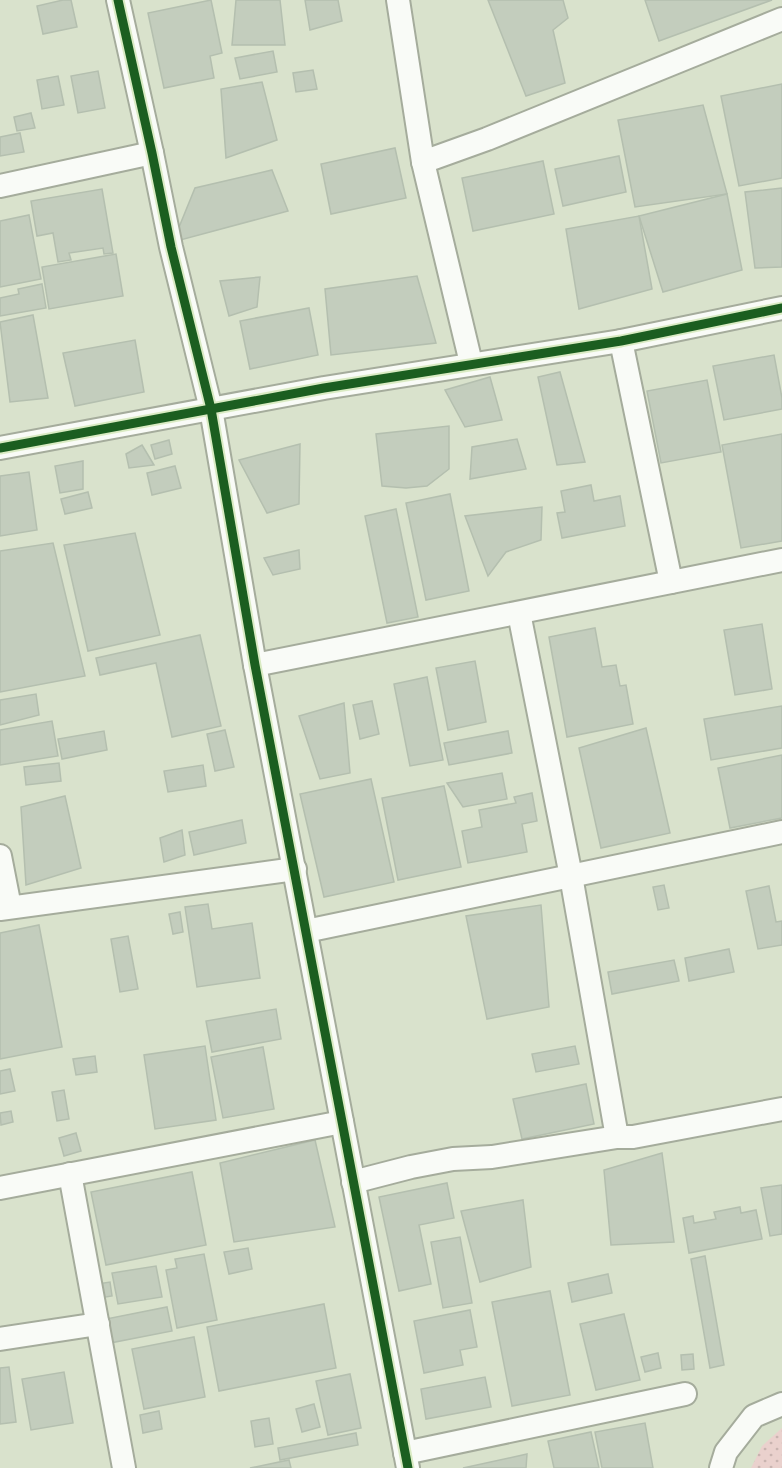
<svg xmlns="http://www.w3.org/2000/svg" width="782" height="1468" font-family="Arial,sans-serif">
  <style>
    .grass { fill: url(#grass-dots) }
    .building { fill: #c3cdbd; stroke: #b4bfaf; stroke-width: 1.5 }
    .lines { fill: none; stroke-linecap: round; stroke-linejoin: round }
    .minor-casing { stroke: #a5ac9c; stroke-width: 26 }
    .minor { stroke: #f9fbf7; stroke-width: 22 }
    .cycleway-casing { stroke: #daebc3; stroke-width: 13 }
    .cycleway { stroke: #1b5e20; stroke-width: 9 }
  </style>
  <defs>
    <pattern id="grass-dots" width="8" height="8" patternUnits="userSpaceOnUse" patternTransform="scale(1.5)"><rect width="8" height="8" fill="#ead1cd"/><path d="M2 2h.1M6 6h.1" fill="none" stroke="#c9b4b0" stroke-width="1.8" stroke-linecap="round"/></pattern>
  </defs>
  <rect width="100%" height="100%" fill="#d9e2cc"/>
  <polygon class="grass" points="782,1428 782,1468 751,1468 762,1446"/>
  <g class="building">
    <polygon points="63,0 71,0 77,27 43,34 37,6"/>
    <polygon points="211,0 222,53 210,56 214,78 164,88 148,13"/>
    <polygon points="236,0 280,0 285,45 232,45"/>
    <polygon points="305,0 338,0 342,21 310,30"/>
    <polygon points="488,0 563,0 568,18 553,30 565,83 526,96"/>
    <polygon points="645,0 772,0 659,41"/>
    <polygon points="273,51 277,72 240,79 235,58"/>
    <polygon points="313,70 317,89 296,92 293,73"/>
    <polygon points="98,71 105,108 78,113 71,76"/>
    <polygon points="58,76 64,105 42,109 37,80"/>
    <polygon points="262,82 277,140 226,158 221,89"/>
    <polygon points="782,84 782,178 739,186 721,96"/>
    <polygon points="703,105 727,194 635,207 618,120"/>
    <polygon points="31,113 35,128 17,131 14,117"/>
    <polygon points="20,133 24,152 0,156 0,137"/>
    <polygon points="395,148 406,198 331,214 321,164"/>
    <polygon points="619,156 626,192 563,206 555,169"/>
    <polygon points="543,161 554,214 473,231 462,178"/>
    <polygon points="272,170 288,211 173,242 195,188"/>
    <polygon points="782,188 782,267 755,268 745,192"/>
    <polygon points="102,189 113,253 104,254 103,248 69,253 71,260 58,262 53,233 37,236 31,201"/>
    <polygon points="727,194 742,270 663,292 639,216"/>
    <polygon points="29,215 41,279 0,287 0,221"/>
    <polygon points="639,216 652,289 579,309 566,229"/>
    <polygon points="116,254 123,296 49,309 42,267"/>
    <polygon points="417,276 436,343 331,355 325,289"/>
    <polygon points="260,277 257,307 229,316 220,281"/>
    <polygon points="42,284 46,308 0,316 0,298 19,294 18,289"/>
    <polygon points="309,308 318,355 250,369 240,321"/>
    <polygon points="33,315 48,398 10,402 0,322"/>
    <polygon points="135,340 144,392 75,406 63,353"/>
    <polygon points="774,355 782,398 782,409 724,420 713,366"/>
    <polygon points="560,372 585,462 557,465 538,377"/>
    <polygon points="490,377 502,420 465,427 445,390"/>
    <polygon points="707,380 721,452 661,463 647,391"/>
    <polygon points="449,426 449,469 427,486 406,488 382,486 376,434"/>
    <polygon points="782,434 782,541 741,548 722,445"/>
    <polygon points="517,439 526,469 470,479 472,447"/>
    <polygon points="169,440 172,454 155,459 151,445"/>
    <polygon points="300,444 299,504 267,513 239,460"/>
    <polygon points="142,445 154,465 129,468 126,454"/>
    <polygon points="83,461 83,489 60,493 55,466"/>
    <polygon points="175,466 181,488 152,495 147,473"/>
    <polygon points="29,472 37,530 0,536 0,476"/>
    <polygon points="591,485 594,501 620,496 625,526 562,538 557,513 565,512 561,491"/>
    <polygon points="88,492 92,508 65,514 61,499"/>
    <polygon points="450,494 469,591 426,600 406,503"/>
    <polygon points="542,507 541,540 506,552 488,576 465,516"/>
    <polygon points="396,509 418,617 387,623 365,516"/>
    <polygon points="135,533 160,635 88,651 64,545"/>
    <polygon points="53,543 85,676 0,692 0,551"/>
    <polygon points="299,550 300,569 273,575 264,558"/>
    <polygon points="762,624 772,689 735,695 724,630"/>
    <polygon points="595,628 602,667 616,665 620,686 626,685 633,724 567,737 549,637"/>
    <polygon points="200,635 221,726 172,737 156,663 100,675 96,658"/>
    <polygon points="475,661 486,722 448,730 436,668"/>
    <polygon points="427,677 443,760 410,766 394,684"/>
    <polygon points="36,694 39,715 0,725 0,700"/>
    <polygon points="372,701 379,734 360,739 353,705"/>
    <polygon points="344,703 350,773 320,779 299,716"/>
    <polygon points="782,706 782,748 711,760 704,719"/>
    <polygon points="52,721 58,756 0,765 0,730"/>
    <polygon points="646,728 670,833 601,848 579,748"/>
    <polygon points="225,730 234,767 215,771 207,734"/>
    <polygon points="104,731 107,750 62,759 58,739"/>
    <polygon points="508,731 512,753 449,765 444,743"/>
    <polygon points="782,755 782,818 730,828 718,768"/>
    <polygon points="59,763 61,781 26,785 24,767"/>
    <polygon points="203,765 206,786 168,792 164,771"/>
    <polygon points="502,773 507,799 463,807 447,783"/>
    <polygon points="371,779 394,882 324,897 300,794"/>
    <polygon points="444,786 461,867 398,880 382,798"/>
    <polygon points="532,793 537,821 522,824 527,852 468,863 462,831 482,827 479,810 516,803 514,797"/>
    <polygon points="65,796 81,868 26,885 21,807"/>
    <polygon points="242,820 246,843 194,855 189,832"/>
    <polygon points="182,830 185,855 164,862 160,838"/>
    <polygon points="664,885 669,908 658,910 653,887"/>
    <polygon points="769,886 776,922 782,921 782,945 758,949 746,891"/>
    <polygon points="208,904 212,929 252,923 260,978 197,987 185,907"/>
    <polygon points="541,905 549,1007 487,1019 466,916"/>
    <polygon points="180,912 183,932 173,934 169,914"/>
    <polygon points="39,925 62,1047 0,1059 0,933"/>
    <polygon points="128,936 138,989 120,992 111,939"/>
    <polygon points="729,949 734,972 689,981 685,958"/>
    <polygon points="674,960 679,981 612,994 608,972"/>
    <polygon points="276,1009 281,1039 212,1052 206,1021"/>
    <polygon points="205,1046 216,1120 155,1129 144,1055"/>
    <polygon points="575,1046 579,1064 536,1072 532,1054"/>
    <polygon points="263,1047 274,1109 223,1118 211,1057"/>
    <polygon points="95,1056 97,1072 76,1075 73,1059"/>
    <polygon points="10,1069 15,1091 0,1094 0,1071"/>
    <polygon points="586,1084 594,1124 522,1139 513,1099"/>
    <polygon points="64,1090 69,1119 57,1121 52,1092"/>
    <polygon points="11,1111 13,1122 1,1125 0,1113"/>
    <polygon points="76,1133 81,1151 64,1156 59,1138"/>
    <polygon points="315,1140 335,1227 234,1242 220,1163"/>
    <polygon points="662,1153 674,1242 611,1245 604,1170"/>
    <polygon points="192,1172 206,1245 106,1265 91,1192"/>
    <polygon points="447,1183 454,1218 419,1225 431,1284 399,1291 379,1197"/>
    <polygon points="782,1185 782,1234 770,1236 761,1188"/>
    <polygon points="523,1200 531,1267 480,1282 461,1211"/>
    <polygon points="740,1207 741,1213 756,1210 762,1239 689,1253 683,1218 693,1216 694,1223 716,1219 714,1212"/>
    <polygon points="460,1237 472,1303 443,1308 431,1242"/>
    <polygon points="248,1248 252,1269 229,1274 224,1252"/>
    <polygon points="204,1254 217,1320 177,1328 166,1270 177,1268 175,1259"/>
    <polygon points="705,1256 724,1365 710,1368 691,1259"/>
    <polygon points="156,1266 162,1297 118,1304 112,1273"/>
    <polygon points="608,1274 612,1293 572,1302 568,1283"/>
    <polygon points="110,1282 112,1296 100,1298 97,1284"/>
    <polygon points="550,1291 570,1395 512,1406 492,1302"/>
    <polygon points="324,1304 336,1368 219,1391 207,1327"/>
    <polygon points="167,1307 172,1331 110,1343 106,1319"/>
    <polygon points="470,1310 477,1347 460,1350 463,1365 424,1373 414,1321"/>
    <polygon points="624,1314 640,1380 596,1390 580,1324"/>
    <polygon points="194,1337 205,1397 144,1409 132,1349"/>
    <polygon points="658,1353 661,1368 645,1372 641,1357"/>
    <polygon points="693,1354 694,1369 682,1370 681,1355"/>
    <polygon points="9,1367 16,1422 0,1424 0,1368"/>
    <polygon points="64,1372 73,1423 31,1430 22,1379"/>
    <polygon points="350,1374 361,1428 328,1435 316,1381"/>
    <polygon points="485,1377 491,1407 426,1419 421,1389"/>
    <polygon points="314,1404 320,1427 302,1432 296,1409"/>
    <polygon points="159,1411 162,1429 143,1433 140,1415"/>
    <polygon points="269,1418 273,1444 255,1447 251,1421"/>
    <polygon points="645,1423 653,1468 602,1468 595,1432"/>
    <polygon points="591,1432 599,1468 554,1468 548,1441"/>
    <polygon points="356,1433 358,1445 280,1460 278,1448"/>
    <polygon points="527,1454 526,1468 463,1468"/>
    <polygon points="289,1460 291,1468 250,1468"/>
  </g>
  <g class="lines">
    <defs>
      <g id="minor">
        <polyline points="118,0 152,153 171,247 211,409 255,665 408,1468"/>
        <polyline points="398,0 423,162 471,363"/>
        <polyline points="423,162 487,139 782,19"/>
        <polyline points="0,186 152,153"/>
        <polyline points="621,341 671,582"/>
        <polyline points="0,448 324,388 621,341 782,308"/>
        <polyline points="519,613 571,876 617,1137"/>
        <polyline points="255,665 782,560"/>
        <polyline points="0,856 10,907"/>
        <polyline points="0,909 295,869"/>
        <polyline points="306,931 782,832"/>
        <polyline points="70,1174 124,1468"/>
        <polyline points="353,1182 411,1167 453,1159 492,1157 617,1137 633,1137 782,1109"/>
        <polyline points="0,1188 342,1122"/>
        <polyline points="0,1339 98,1324"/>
        <polyline points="405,1453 685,1394"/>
        <polyline points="721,1468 726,1452 754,1416 782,1404"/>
      </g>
    </defs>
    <use href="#minor" class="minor-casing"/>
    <use href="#minor" class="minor"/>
    <defs>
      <g id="cycleway">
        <polyline points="118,0 152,153 171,247 211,409 255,665 408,1468"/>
        <polyline points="0,448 324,388 621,341 782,308"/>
      </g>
    </defs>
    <use href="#cycleway" class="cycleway-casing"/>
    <use href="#cycleway" class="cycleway"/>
  </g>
</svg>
